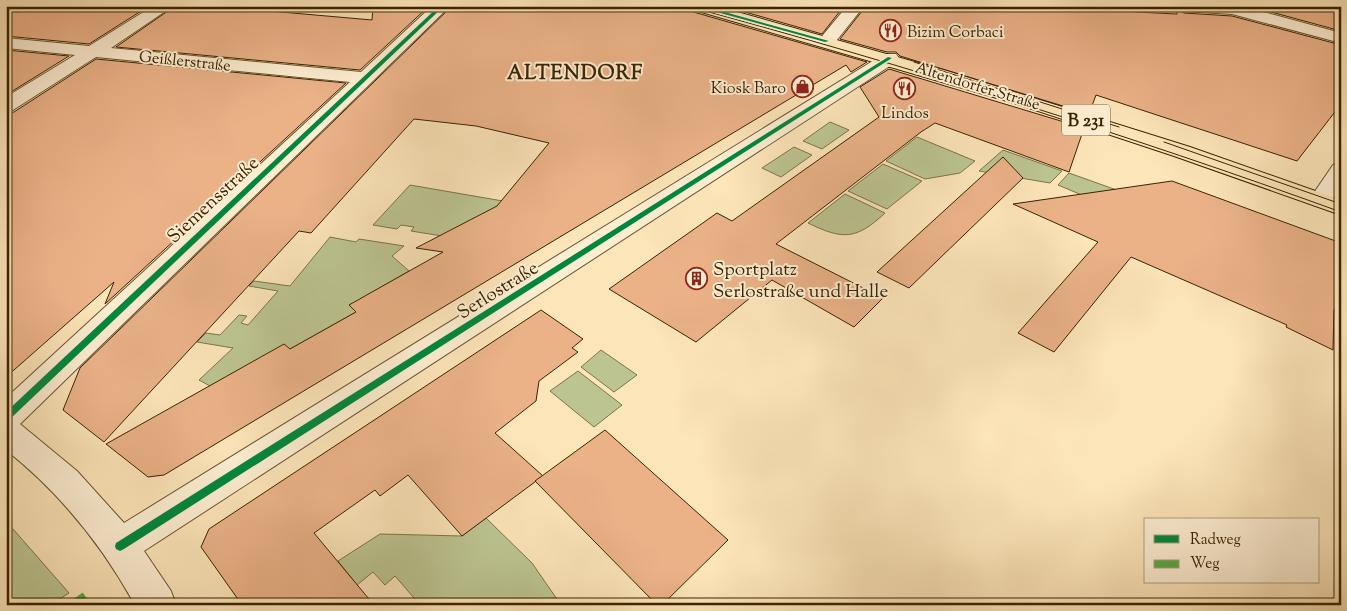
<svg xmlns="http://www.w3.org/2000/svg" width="1347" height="611" font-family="'Sorts Mill Goudy',serif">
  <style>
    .green { fill: #bcc592; stroke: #7b7449 }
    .building { fill: #ebb288; stroke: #3a2300 }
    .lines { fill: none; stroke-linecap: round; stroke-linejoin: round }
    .street-casing { stroke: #6a542e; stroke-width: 2 }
    .primary-casing { stroke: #3a2300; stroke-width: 2 }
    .street { fill: #fdeed2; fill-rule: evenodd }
    .primary { fill: #fce5b9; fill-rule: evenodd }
    .tram { stroke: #3a2300; stroke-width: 1 }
    .quiet { stroke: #55aa40; stroke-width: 8; stroke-dasharray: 16 8; stroke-linecap: butt }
    .cycleway-casing { stroke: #fdeed2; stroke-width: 3 }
    .cycleway { fill: #00873e; fill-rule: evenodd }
    .labels { text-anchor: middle; stroke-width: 4; stroke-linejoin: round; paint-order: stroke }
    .far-poi-label { font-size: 16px; fill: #3a2300; stroke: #fdeed2; text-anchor: start }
    .far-street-label { font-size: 16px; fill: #3a2300; stroke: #fdeed2 }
    .shield { fill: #fdeed2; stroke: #74603f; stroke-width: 1 }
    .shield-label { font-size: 18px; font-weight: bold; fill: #3a2300 }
    .street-label { font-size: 19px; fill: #3a2300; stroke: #fdeed2 }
    .poi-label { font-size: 19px; fill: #3a2300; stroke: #fdeed2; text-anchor: start }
    .far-district-label { font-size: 20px; font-weight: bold; letter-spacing: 1px; fill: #3a2300; stroke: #fdeed2 }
  </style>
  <rect width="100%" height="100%" fill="#fce5b9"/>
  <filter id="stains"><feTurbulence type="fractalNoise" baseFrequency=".004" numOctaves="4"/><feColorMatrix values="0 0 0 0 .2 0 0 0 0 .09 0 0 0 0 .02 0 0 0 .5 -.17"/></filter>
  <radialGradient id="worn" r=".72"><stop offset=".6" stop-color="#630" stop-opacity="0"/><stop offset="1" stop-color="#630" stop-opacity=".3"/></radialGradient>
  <g class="green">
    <polygon points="830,122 849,130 822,149 803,141"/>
    <polygon points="917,137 975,161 960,173 925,179 886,161"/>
    <polygon points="794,147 812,155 781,177 762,168"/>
    <polygon points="1003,150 1062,171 1050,183 979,171"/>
    <polygon points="883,164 922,181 887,209 848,191"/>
    <polygon points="1069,173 1139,198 1127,214 1058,185"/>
    <polygon points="410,185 526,205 448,237 411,231 414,227 401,225 397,229 373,225"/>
    <path d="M845,194L885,213C856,240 843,240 808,223Z"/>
    <polygon points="330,237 356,242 359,239 404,246 392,256 409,271 350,305 356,312 290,349 210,386 199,380 233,348 197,342 206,333 220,335 239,315 247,316 241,323 248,325 278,291 249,286 254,281 290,286"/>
    <polygon points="601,350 637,375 614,392 581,367"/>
    <polygon points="578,371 622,405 594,427 550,391"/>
    <polygon points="486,518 532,563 561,605 420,605 395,576 385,585 373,572 357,585 338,561 380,534 462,536"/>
    <polygon points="6,521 69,593 50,605 6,605"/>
  </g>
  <g class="building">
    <polygon points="20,6 149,6 89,44 6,36 6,10 19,12"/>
    <polygon points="175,6 213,6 372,20 373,6 429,6 360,70 116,47"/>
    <polygon points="452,6 687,6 690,11 867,62 851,72 846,65 164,475 148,477 106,444 284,344 290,349 356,312 349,305 443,252 416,248 497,206 549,143 476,126 414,119 311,233 299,231 104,442 63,410 80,368"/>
    <polygon points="724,6 844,6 822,34"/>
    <polygon points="866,6 1100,6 1136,12 1177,14 1177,9 1184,13 1232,16 1341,45 1341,104 1297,161 1096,95 1089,114 900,56 896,52 887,52 840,39"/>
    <polygon points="1249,6 1341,6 1341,31"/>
    <polygon points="6,50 69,56 6,95"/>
    <polygon points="96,59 346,83 105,304 114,282 6,377 6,114 14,112"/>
    <polygon points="889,69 1084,128 1069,172 935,123 921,132 776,244 883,298 854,327 772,280 696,342 609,289 717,213 732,221 879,117 860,87"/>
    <polygon points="1003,157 1023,178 909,288 877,272"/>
    <polygon points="1172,181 1341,243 1341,307 1334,310 1333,350 1286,327 1287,325 1131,257 1054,352 1018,333 1098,242 1013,204"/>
    <polygon points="541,310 583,339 572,348 578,352 539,381 536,401 495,433 543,476 462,536 408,475 380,496 375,490 314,533 374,605 242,605 201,547 209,529"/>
    <polygon points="605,430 728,540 662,605 657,605 535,481"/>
  </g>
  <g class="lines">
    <defs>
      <g id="street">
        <path d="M153,6H173L111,48L361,72L432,6H450L20,424L77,471L124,523L884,54H896L899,58L896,62L144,551L171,591L176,605H135C102,545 60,493 6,450V398L350,82L96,57L13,110L6,112V97L75,55L6,48V38L89,46Z"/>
        <polygon points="847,6 864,6 833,45 821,45 818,41"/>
        <polygon points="1176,6 1241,6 1341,33 1341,43 1232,14 1184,11"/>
        <path d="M1341,163C1341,185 1342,187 1329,205L1321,207L1313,205L1309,200L1333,165Z"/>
      </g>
      <polygon id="primary" points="689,6 716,6 947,71 1190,147 1341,200 1341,215 1174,156 1014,103 691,9"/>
    </defs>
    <use href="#street" class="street-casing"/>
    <use href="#primary" class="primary-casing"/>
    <use href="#street" class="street"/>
    <use href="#primary" class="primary"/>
    <g class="tram">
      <path d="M687,6C908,66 1126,134 1341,212"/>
      <polyline points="914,62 1119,127"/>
      <polyline points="1164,142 1341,204"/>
    </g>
    <polyline class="quiet" points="72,605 86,595"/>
    <defs>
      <g id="cycleway">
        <polygon points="439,6 444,6 9,420 6,421 6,412"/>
        <polygon points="695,6 703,6 829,41 825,42"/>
        <polygon points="888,57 892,58 124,549 120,551 116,549 115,546 116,543"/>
      </g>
    </defs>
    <use href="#cycleway" class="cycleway-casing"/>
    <use href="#cycleway" class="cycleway"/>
  </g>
  <defs>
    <symbol id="restaurant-ring" viewBox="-11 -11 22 22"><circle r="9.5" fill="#fdeed2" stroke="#8f2418" stroke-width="1.5"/><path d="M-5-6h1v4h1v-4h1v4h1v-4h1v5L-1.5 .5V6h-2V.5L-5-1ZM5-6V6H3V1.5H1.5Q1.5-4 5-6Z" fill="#8f2418"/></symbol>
    <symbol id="shop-ring" viewBox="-11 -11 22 22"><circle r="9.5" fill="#fdeed2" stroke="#8f2418" stroke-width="1.5"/><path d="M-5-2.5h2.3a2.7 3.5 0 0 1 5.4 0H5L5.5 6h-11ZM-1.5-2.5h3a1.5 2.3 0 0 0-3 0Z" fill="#8f2418"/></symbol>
    <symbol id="building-ring" viewBox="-11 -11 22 22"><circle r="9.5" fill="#fdeed2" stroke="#8f2418" stroke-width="1.5"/><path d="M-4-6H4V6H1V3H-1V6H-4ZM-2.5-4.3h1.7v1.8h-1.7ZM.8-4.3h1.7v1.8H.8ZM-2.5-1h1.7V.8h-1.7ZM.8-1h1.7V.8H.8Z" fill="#8f2418"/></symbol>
  </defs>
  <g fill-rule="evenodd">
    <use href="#restaurant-ring" x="878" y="18" width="25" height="25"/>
    <use href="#shop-ring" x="790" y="74" width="25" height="25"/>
    <use href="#restaurant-ring" x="892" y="76" width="25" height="25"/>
    <use href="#building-ring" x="684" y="266" width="25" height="25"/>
  </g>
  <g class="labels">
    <g class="far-poi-label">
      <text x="907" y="37">Bizim Corbaci</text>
      <text x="786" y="93" text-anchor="end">Kiosk Baro</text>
      <text x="905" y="118" text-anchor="middle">Lindos</text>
    </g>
    <g class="far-street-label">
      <text transform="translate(185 60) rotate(6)" y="6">Geißlerstraße</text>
      <text transform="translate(978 85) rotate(17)" y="6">Altendorfer Straße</text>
    </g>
    <rect class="shield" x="1062" y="104.5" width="48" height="31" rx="4"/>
    <g class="shield-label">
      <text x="1086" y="126">B 231</text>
    </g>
    <g class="street-label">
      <text transform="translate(212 199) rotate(-43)" y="7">Siemensstraße</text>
      <text transform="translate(497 289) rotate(-32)" y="7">Serlostraße</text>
    </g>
    <g class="poi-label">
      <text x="713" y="275">Sportplatz<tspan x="713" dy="22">Serlostraße und Halle</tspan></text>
    </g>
    <g class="far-district-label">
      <text x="575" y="79">ALTENDORF</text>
    </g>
  </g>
  <rect width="1347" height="611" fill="none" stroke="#fce5b9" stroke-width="25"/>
  <rect x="8" y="8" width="1332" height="596" fill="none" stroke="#3a2300" stroke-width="2.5"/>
  <rect x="12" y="12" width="1322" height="586" fill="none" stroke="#3a2300"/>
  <rect x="1144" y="518" width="175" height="65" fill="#fdeed2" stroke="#af9d7e"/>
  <rect x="1154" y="535" width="25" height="8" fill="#00873e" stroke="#af9d7e"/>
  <text x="1190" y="544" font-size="15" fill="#3a2300">Radweg</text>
  <rect x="1154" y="560" width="25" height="8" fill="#55aa40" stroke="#af9d7e"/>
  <text x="1190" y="568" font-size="15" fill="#3a2300">Weg</text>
  <rect width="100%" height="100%" filter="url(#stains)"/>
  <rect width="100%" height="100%" fill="url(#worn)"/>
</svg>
